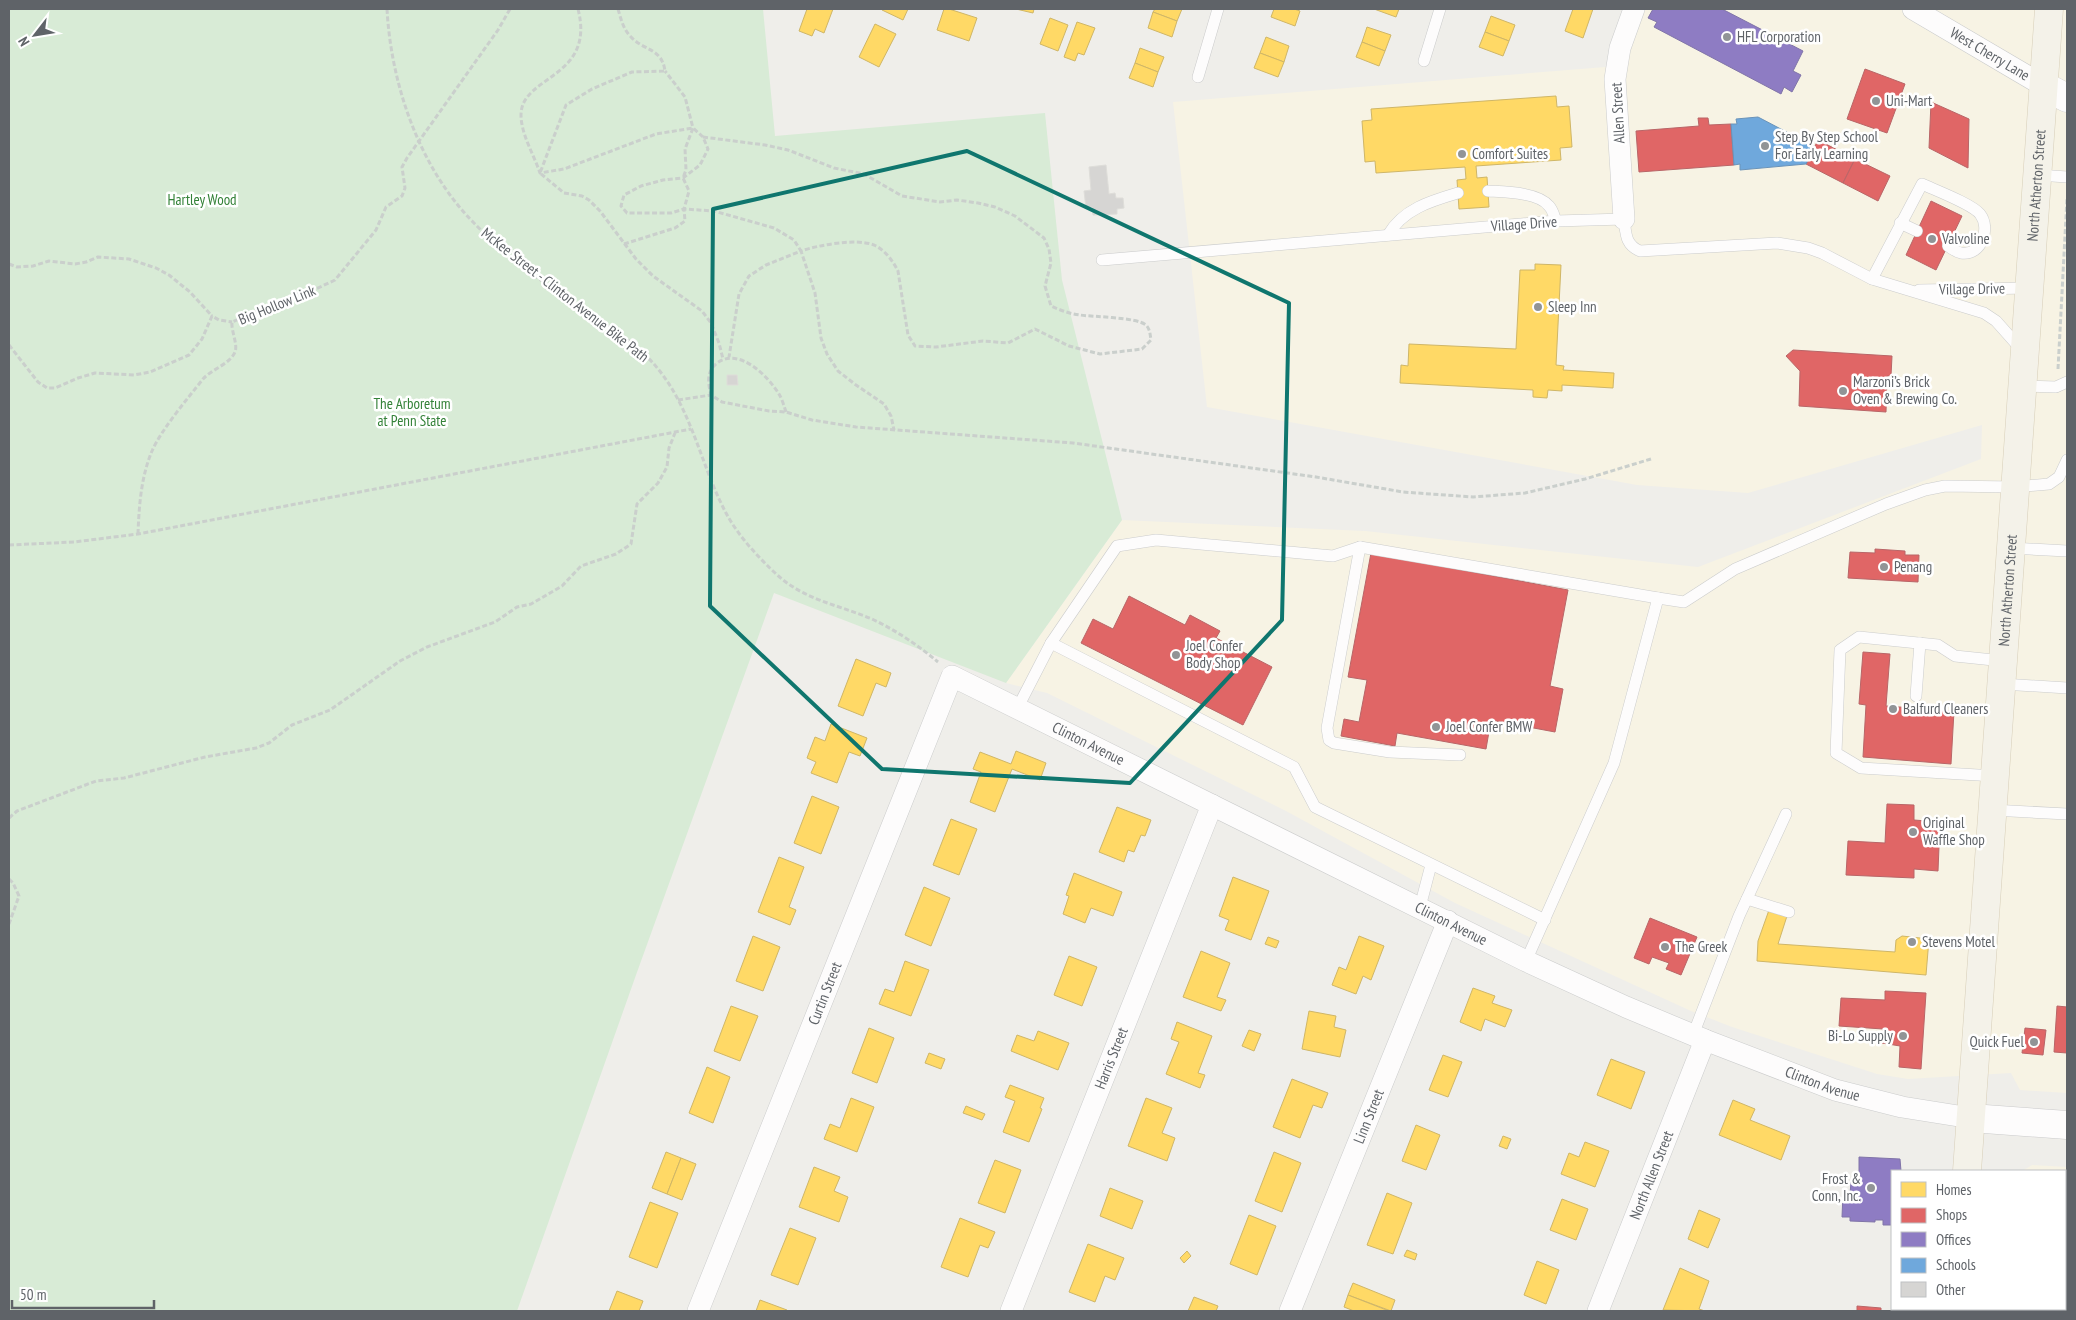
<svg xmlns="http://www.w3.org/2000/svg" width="2076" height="1320" font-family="'PT Sans Narrow',sans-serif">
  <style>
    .commercial { fill: #f7f3e4 }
    .green { fill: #d8ebd6 }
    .homes { fill: #ffd966; stroke: #cfb667 }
    .shops { fill: #e06666; stroke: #b96567 }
    .offices { fill: #8e7cc3; stroke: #8074a8 }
    .schools { fill: #6fa8dc; stroke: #6a93b9 }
    .building { fill: #d6d5d3; stroke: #deddd9 }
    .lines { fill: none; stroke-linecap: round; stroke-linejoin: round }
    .lane-casing { stroke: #cbcccc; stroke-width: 12 }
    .street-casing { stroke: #cbcccc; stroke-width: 22 }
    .secondary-casing { stroke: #cacacb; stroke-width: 29 }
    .primary-casing { stroke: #d7ceb8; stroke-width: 29 }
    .path { stroke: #cacfcc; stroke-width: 3; stroke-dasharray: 5 2.5; stroke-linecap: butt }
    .lane { stroke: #fdfcfc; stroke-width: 11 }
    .street { stroke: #fdfcfc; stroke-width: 21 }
    .secondary { stroke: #fdfcfc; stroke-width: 28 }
    .primary { stroke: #f4f2e9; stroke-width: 28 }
    .marked { fill: none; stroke: #0f766e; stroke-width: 4; stroke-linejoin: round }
    .poi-dot { fill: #919496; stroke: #fff; stroke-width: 2 }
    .labels { text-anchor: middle; stroke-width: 5; stroke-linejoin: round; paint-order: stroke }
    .poi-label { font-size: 15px; fill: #5f6368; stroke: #fff; text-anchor: start }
    .street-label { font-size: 15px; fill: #5f6368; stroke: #fff }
    .park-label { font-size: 15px; fill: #348238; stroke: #fff }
  </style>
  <rect width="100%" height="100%" fill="#efeeea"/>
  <g class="commercial">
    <polygon points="1634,9 2067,9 2067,1093 2020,1090 2011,1073 1908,1079 1877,1074 1732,1027 1691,1011 1455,903 1286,811 1047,693 1006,683 1122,520 1365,531 1698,567 1981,459 1982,425 1748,493 1637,485 1207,407 1173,102 1618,66"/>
    <polygon points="2032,1165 2067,1167 2067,1311 1998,1311 1998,1309 2065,1309 2065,1171 2022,1171"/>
  </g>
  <polygon class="green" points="9,9 763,9 775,136 1045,113 1062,280 1122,520 1006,683 774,593 636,975 517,1311 9,1311"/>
  <g class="homes">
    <polygon points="807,9 833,9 824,33 815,29 812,36 799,31"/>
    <polygon points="882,9 908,9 903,20 882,10"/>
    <polygon points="944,9 949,9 977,18 969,41 937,30"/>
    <polygon points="1016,9 1034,9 1033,13"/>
    <polygon points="1155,9 1182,9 1177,21 1153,12"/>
    <polygon points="1274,9 1294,9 1300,11 1295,26 1271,17"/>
    <polygon points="1374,9 1399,9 1396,17"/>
    <polygon points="1573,9 1593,9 1583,38 1565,31"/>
    <polygon points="1153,12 1177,21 1172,37 1148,28"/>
    <polygon points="1491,16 1515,25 1509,41 1485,32"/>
    <polygon points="1050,18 1068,25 1058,51 1040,44"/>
    <polygon points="1077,22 1095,28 1084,55 1078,53 1075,61 1064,57"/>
    <polygon points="875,24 896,34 879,67 859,57"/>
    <polygon points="1367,27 1391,35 1385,51 1362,42"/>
    <polygon points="1485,32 1509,41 1503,56 1479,47"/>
    <polygon points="1266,37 1289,46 1284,62 1260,53"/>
    <polygon points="1362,42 1385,51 1379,66 1356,57"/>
    <polygon points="1140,48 1164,57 1158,72 1135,63"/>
    <polygon points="1260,53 1284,62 1278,77 1254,68"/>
    <polygon points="1135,63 1158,72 1153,87 1129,78"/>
    <polygon points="1556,96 1557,107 1569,106 1572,147 1560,148 1561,160 1476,166 1477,178 1487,177 1489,207 1459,209 1457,180 1466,179 1465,167 1376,173 1375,161 1365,162 1362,121 1372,120 1371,109"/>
    <polygon points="1535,264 1561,265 1556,365 1564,366 1563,370 1614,373 1613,388 1562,385 1562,391 1548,390 1547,398 1533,397 1533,390 1400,383 1401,365 1408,366 1409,344 1516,349 1520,270 1535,270"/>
    <polygon points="856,659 891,673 886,687 876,683 863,716 838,706"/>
    <polygon points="831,724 867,738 860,756 849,752 837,783 811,773 816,762 807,758 815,737 825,741"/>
    <polygon points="1016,751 1046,763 1040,780 1012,769 995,812 970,802 981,772 973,769 980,752 1011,764"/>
    <polygon points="812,796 839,807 821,854 794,843"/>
    <polygon points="1117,807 1151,820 1145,836 1141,835 1134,852 1128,850 1124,862 1099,852"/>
    <polygon points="951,819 977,829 959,875 933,865"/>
    <polygon points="779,857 804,867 789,907 796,910 790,925 758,912"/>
    <polygon points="1074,873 1122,892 1113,916 1091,908 1085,923 1063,914 1069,896 1066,895"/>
    <polygon points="1233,877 1269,891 1251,940 1225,930 1229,920 1219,916"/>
    <polygon points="924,887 950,898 931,946 905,935"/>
    <polygon points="1769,910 1787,916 1778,944 1895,952 1896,940 1902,936 1929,939 1926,975 1757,961 1758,941"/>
    <polygon points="753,936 780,947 763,991 736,981"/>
    <polygon points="1359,936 1384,946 1371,980 1363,976 1356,994 1332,985 1339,967 1346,970"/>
    <polygon points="1268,937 1279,941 1276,948 1265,944"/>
    <polygon points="1201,951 1230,963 1217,997 1226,1000 1221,1011 1183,997"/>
    <polygon points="1069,956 1097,967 1082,1006 1054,995"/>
    <polygon points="905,961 929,970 911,1016 879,1004 885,989 894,992"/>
    <polygon points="1473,988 1495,996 1492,1003 1512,1010 1505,1027 1485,1019 1481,1031 1460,1022"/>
    <polygon points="731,1006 758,1016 740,1061 714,1051"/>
    <polygon points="1309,1011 1336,1016 1334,1027 1346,1030 1340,1057 1302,1049"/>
    <polygon points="1177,1022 1212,1036 1198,1073 1205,1075 1200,1088 1166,1074 1179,1042 1171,1039"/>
    <polygon points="869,1028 894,1038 877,1083 852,1073"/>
    <polygon points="1249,1030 1261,1034 1254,1051 1242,1046"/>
    <polygon points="1038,1031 1069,1043 1058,1070 1011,1051 1017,1035 1034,1041"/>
    <polygon points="929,1053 945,1059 941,1069 925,1063"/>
    <polygon points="1443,1055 1462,1062 1448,1097 1429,1090"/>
    <polygon points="1611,1059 1645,1072 1631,1109 1597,1095"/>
    <polygon points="707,1067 730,1077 713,1123 689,1113"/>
    <polygon points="1292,1079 1328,1093 1322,1108 1313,1105 1300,1138 1273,1127"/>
    <polygon points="1010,1085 1044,1098 1040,1108 1042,1109 1029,1142 1003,1132 1015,1101 1005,1097"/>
    <polygon points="851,1098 874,1107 857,1152 824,1139 830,1124 840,1128"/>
    <polygon points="1146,1098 1172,1108 1162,1133 1175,1138 1167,1161 1128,1146"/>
    <polygon points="1733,1100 1755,1109 1750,1120 1790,1136 1781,1160 1719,1135"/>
    <polygon points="966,1106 985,1114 982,1120 963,1113"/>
    <polygon points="1416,1125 1440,1135 1426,1170 1402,1161"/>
    <polygon points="1503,1136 1511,1139 1507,1149 1499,1146"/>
    <polygon points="1585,1142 1609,1151 1595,1187 1561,1174 1569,1153 1579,1157"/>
    <polygon points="666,1152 681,1158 667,1194 652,1188"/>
    <polygon points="1274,1152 1301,1163 1282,1212 1255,1201"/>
    <polygon points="681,1158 696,1164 682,1200 667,1194"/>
    <polygon points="995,1160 1021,1170 1005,1213 978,1203"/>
    <polygon points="814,1167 840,1177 834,1191 848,1197 839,1222 799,1207"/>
    <polygon points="1110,1188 1143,1201 1132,1229 1100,1216"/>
    <polygon points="1387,1193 1412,1203 1393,1254 1367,1245"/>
    <polygon points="1562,1199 1588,1209 1576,1240 1550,1230"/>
    <polygon points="650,1202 678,1213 657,1268 629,1257"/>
    <polygon points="1699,1210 1720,1219 1708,1248 1688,1239"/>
    <polygon points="1249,1215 1276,1226 1257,1275 1230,1264"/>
    <polygon points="960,1218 995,1232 988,1248 980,1245 968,1277 941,1267"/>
    <polygon points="790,1228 816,1238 798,1285 771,1275"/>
    <polygon points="1088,1244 1124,1258 1115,1280 1105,1276 1095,1302 1069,1292"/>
    <polygon points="1407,1250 1417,1254 1415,1260 1404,1256"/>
    <polygon points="1187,1251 1191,1256 1184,1263 1180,1258"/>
    <polygon points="1537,1261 1559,1270 1546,1304 1524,1295"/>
    <polygon points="1680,1268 1709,1281 1699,1309 1705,1311 1663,1310"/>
    <polygon points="1353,1283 1395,1300 1391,1311 1348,1295"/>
    <polygon points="617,1291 643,1301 639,1311 609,1311"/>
    <polygon points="1348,1295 1389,1311 1354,1311 1344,1307"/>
    <polygon points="1194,1297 1218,1306 1216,1311 1188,1311"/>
    <polygon points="760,1300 787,1310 787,1311 756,1311"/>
  </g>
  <g class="shops">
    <polygon points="1865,69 1905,84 1887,133 1847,119"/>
    <polygon points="1931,102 1969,119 1968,168 1929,148"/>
    <polygon points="1698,118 1708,118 1709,125 1731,124 1734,165 1639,172 1636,131 1699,126"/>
    <polygon points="1818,140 1855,159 1843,183 1806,164"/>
    <polygon points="1855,159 1890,176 1878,201 1843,183"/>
    <polygon points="1931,201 1962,216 1936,270 1906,255"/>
    <polygon points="1793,350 1892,356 1891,376 1887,376 1886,412 1799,406 1800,371 1786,356"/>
    <polygon points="1875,549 1905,551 1905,555 1919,555 1918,582 1848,578 1850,552 1875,553"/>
    <polygon points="1371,553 1568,590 1550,686 1563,689 1555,732 1491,720 1486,749 1397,733 1395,746 1341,736 1344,719 1359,722 1367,680 1348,677"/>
    <polygon points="1129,596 1185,625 1190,615 1220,631 1216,638 1272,667 1243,725 1081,643 1093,619 1113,629"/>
    <polygon points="1863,652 1890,654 1886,706 1954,711 1951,764 1863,757 1866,705 1859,704"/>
    <polygon points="1887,804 1914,805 1914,820 1940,822 1938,871 1914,869 1914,878 1846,875 1848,841 1885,843"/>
    <polygon points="1650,918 1697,937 1681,975 1666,969 1669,963 1652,957 1649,964 1634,958"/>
    <polygon points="1885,991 1926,993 1921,1069 1899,1067 1900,1046 1882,1043 1883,1029 1839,1026 1841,998 1885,1000"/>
    <polygon points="2057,1006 2067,1007 2067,1053 2054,1052"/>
    <polygon points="2025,1028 2046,1030 2043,1055 2022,1053"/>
    <polygon points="2067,1246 2067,1306 2065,1305 2065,1253"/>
    <polygon points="1857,1306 1881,1308 1881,1311 1857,1311"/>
  </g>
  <g class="offices">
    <polygon points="1653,9 1722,9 1803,51 1793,71 1801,75 1792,92 1784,87 1781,94 1654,27 1657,22 1648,18"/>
    <polygon points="1859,1157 1900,1159 1901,1171 1892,1171 1892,1225 1883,1225 1883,1220 1875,1220 1875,1222 1850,1221 1850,1217 1842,1217 1843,1194 1850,1194 1851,1182 1856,1182 1856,1176 1859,1176"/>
  </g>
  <polygon class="schools" points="1758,117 1815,147 1806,164 1740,170 1740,164 1734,165 1731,124 1737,124 1736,119"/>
  <g class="building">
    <polygon points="1106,165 1109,194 1115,193 1116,198 1123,198 1124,208 1117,209 1117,214 1093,215 1092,207 1086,208 1084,191 1091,190 1089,167"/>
    <polygon points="727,375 737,375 738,385 727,385"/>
  </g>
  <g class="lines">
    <defs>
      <g id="lane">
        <polyline points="1424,61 1440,9"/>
        <polyline points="1198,77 1218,9"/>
        <polyline points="2038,175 2067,177"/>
        <path d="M1488,191C1504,192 1538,192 1549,206C1553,210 1554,216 1556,221"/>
        <polyline points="1900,223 1917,231"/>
        <path d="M1388,235C1403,209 1431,201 1458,193"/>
        <path d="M1102,260L1556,221L1624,219C1626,233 1625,245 1640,251L1777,243L1808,248L1822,253L1872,279L1984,313L1996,321L2020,348"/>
        <path d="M1872,279L1922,184C1935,190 1972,204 1980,214C1991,228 1982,256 1961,253C1957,252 1952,249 1948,246"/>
        <polyline points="1919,290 2030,288"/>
        <polyline points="2023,386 2056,387 2067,382"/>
        <polyline points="1360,547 1327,728 1329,740 1334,743 1390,752 1460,755"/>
        <polyline points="2011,548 2067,551"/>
        <polyline points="1658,598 1684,602 1735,569 1886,504 1925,490 1945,486 2015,487 2049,484 2059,477 2067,460"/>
        <polyline points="1051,643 1294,767 1315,807 1545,920"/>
        <polyline points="2002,684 2067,688"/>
        <polyline points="1916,696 1920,643"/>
        <polyline points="1017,709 1051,643 1117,546 1156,540 1333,556 1360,547 1658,598 1614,763 1526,961"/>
        <polyline points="1995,776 1861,768 1836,753 1840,650 1859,637 1938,645 1955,656 2003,661"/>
        <polyline points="1992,810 2067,814"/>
        <polyline points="1747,899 1789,912"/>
        <polyline points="1420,907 1431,865"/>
        <polyline points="1693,1035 1739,916 1786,814"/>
      </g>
      <g id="street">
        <path id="s1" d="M1913,9L2044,86"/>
        <polyline points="1624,219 1615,79 1620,48 1634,9"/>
        <path id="s2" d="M698,1311L952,676L1526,961L1626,1007L1705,1040L1835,1090L1902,1107L1971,1118"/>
        <path id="s3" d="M1011,1311L1212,805"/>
        <path id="s4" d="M1290,1311L1448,921"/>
        <path id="s5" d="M1598,1311L1705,1040"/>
      </g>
      <g id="secondary">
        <polyline points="2044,86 2067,98"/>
        <polyline points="1971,1118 2067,1125"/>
      </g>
      <g id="primary">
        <path id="s6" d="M1967,1171L2049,9"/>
        <polyline points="1957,1311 1957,1309"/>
      </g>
    </defs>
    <use href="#lane" class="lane-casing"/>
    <use href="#street" class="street-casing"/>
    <use href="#secondary" class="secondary-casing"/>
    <use href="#primary" class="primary-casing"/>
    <g class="path">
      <path d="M387,9C391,84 419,167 473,222C500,250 532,274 563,296C597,320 637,340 662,374C693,415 702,468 726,513C737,534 756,555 774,572C804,601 838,604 874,620C897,631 919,646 938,662"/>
      <path d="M578,9C596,79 521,75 521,115C521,134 534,155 540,173L564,169L656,134L693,128L703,137L708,149L700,165L683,178L663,180L641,186L624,195L621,206L627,213H671L684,209L714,211L774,228L794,240L801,251L766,265L749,276L739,294L729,357"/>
      <path d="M618,9C621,19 623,29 631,37C644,51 662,48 665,71L632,72L592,89L566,105L540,173L564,193L582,196L589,200L600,211L636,259L653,276L702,311L711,323L719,343L723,359"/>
      <path d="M703,137L765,145L788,150L834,168L864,174L902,196L940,202L957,200L978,203L995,207L1015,216L1044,238L1049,249L1051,263L1045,286L1051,306C1060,310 1070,314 1080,315C1094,317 1136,317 1146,325C1150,329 1150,334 1151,340L1142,349L1100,354L1069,346L1035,329L1008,343L983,341L936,347L915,346L908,335L898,271C893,261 885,250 874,245C856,238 819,245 801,251L815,293L821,338L827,354L838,371L856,385L884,404L891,416L894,430"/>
      <polyline points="624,244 675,228 685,221 684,209 689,191 683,178 686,170 685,149 693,128 685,97 665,71"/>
      <polyline points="9,264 17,267 33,266 49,261 75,264 86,262 98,257 129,259 156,268 169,275 190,292 212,316"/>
      <polyline points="9,345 38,382 47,388 55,388 78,378 95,373 134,375 150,372 189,355 202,339 212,316 219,320 232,322"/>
      <polyline points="2058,369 2067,198"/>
      <polyline points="678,400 711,395"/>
      <path d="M786,412C784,406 782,399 779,394C767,375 739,347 717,363C706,372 708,383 711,395L722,402L769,411L786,412L812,420L856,427L1073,443L1316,477L1403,492L1473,497L1525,493L1585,479L1651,459"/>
      <path d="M138,534C139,506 141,477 152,451C161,430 188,398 203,379C212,369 230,364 235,352C238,344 231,331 232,322L295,294L318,288L335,280L376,230L386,207L402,196L405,188L402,167L407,158L498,30L510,9"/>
      <polyline points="9,545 74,542 138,534 691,429"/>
      <polyline points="9,818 17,811 96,781 124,778 205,757 256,748 269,743 292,725 330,710 400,661 427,647 495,622 517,607 531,604 562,586 581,566 616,554 631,544 637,504 658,483 667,467 669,448 675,433"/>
      <polyline points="9,879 13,883 19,896 9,924"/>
    </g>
    <use href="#lane" class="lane"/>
    <use href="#street" class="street"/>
    <use href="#secondary" class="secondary"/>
    <use href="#primary" class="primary"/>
  </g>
  <path class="marked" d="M967,151L1289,303L1282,620L1130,783L882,769L710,606L713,209Z"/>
  <g class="poi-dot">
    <circle cx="1727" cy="37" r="5"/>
    <circle cx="1876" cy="101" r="5"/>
    <circle cx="1765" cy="146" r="5"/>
    <circle cx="1462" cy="154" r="5"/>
    <circle cx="1932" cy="239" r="5"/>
    <circle cx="1538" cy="307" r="5"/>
    <circle cx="1843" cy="391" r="5"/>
    <circle cx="1884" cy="567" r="5"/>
    <circle cx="1176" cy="655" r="5"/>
    <circle cx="1893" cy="709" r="5"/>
    <circle cx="1436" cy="727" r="5"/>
    <circle cx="1913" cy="832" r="5"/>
    <circle cx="1912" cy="942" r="5"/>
    <circle cx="1665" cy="947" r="5"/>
    <circle cx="1903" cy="1036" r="5"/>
    <circle cx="2034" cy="1042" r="5"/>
    <circle cx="1871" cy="1188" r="5"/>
  </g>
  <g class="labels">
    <g class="poi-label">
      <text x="1737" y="42">HFL Corporation</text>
      <text x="1886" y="106">Uni-Mart</text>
      <text x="1775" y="142">Step By Step School<tspan x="1775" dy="17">For Early Learning</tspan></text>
      <text x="1472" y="159">Comfort Suites</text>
      <text x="1942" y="244">Valvoline</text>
      <text x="1548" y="312">Sleep Inn</text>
      <text x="1853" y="387">Marzoni’s Brick<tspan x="1853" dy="17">Oven &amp; Brewing Co.</tspan></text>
      <text x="1894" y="572">Penang</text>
      <text x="1186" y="651">Joel Confer<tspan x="1186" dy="17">Body Shop</tspan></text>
      <text x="1903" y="714">Balfurd Cleaners</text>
      <text x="1446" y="732">Joel Confer BMW</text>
      <text x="1923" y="828">Original<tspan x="1923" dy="17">Waffle Shop</tspan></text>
      <text x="1922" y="947">Stevens Motel</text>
      <text x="1675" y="952">The Greek</text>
      <text x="1893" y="1041" text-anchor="end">Bi-Lo Supply</text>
      <text x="2024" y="1047" text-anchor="end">Quick Fuel</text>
      <text x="1861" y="1184" text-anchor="end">Frost &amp;<tspan x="1861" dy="17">Conn, Inc.</tspan></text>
    </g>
    <g class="street-label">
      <text dy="5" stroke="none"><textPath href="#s1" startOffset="89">West Cherry Lane</textPath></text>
      <text transform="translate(1618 113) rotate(-93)" y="5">Allen Street</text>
      <text dy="5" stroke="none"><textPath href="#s6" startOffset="988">North Atherton Street</textPath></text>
      <text transform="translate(1524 224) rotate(-4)" y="5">Village Drive</text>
      <text transform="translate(1972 289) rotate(-1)" y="5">Village Drive</text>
      <text transform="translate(565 295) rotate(38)" y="5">McKee Street - Clinton Avenue Bike Path</text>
      <text transform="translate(277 305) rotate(-22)" y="5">Big Hollow Link</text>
      <text dy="5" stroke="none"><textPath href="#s6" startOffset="582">North Atherton Street</textPath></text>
      <text dy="5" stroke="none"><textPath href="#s2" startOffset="836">Clinton Avenue</textPath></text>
      <text dy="5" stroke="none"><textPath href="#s2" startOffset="1241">Clinton Avenue</textPath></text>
      <text dy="5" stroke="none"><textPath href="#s2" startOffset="342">Curtin Street</textPath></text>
      <text dy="5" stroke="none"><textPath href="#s3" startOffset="272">Harris Street</textPath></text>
      <text dy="5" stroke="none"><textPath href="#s2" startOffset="1646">Clinton Avenue</textPath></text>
      <text dy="5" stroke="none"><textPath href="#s4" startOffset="210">Linn Street</textPath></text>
      <text dy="5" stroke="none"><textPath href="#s5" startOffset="146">North Allen Street</textPath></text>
    </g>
    <g class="park-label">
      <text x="202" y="205">Hartley Wood</text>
      <text x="412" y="409">The Arboretum<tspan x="412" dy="17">at Penn State</tspan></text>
    </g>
  </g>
  <rect width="2076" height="1320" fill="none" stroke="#5f6368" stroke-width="20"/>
  <rect x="1891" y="1170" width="175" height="140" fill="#ffffff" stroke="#bfc1c3"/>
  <rect x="1901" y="1182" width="25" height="15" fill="#ffd966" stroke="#bfc1c3"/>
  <text x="1936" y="1195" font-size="15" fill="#5f6368">Homes</text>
  <rect x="1901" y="1208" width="25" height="15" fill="#e06666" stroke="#bfc1c3"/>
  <text x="1936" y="1220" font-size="15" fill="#5f6368">Shops</text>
  <rect x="1901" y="1232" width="25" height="15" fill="#8e7cc3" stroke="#bfc1c3"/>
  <text x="1936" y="1245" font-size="15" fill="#5f6368">Offices</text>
  <rect x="1901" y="1258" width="25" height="15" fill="#6fa8dc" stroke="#bfc1c3"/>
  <text x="1936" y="1270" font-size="15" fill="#5f6368">Schools</text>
  <rect x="1901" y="1282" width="25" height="15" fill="#d6d5d3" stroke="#bfc1c3"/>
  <text x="1936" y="1295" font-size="15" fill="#5f6368">Other</text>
  <g transform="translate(35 35) rotate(239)" stroke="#ffffff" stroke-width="4" paint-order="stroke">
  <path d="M0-4L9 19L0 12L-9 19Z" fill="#5f6368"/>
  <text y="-8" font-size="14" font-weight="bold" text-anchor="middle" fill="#5f6368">N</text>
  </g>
  <path d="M12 1300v8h142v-8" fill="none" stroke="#5f6368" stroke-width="2.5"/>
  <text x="20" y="1300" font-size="15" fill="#5f6368" stroke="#ffffff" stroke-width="4" paint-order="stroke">50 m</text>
</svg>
